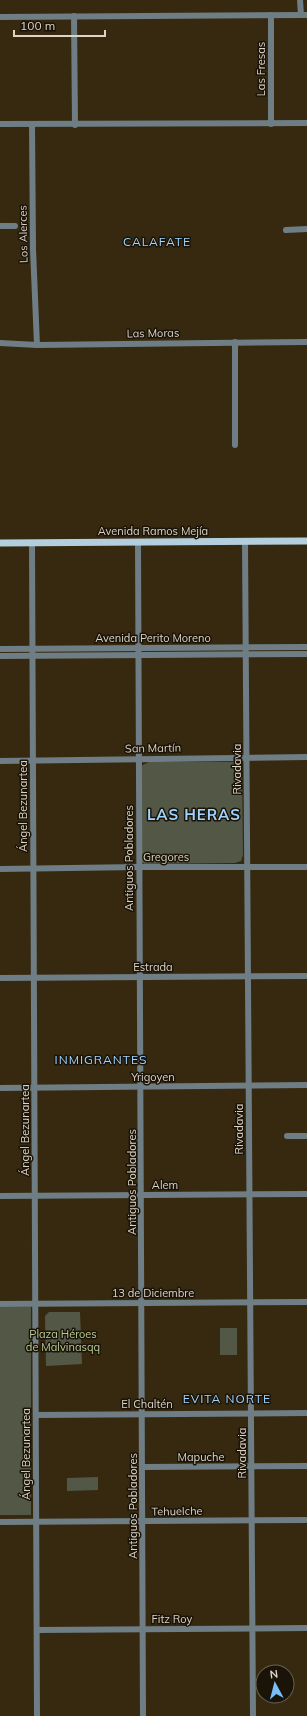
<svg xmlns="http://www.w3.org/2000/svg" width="307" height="1716" font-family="Mulish,sans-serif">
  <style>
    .green { fill: #525746 }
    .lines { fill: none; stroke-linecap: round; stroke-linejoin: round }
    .minor { stroke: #6f7d84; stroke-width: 6 }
    .major { stroke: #b3cfde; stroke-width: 7 }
    .labels { text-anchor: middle; stroke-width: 3; stroke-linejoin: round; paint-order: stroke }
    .street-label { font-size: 11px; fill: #ddd4c6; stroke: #191308 }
    .park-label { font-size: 11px; fill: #bccc96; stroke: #191308 }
    .neighbourhood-label { font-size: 12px; letter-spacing: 1px; fill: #a1d5ff; stroke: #191308 }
    .district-label { font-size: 15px; font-weight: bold; letter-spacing: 1px; fill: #a1d5ff; stroke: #191308 }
  </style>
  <rect width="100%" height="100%" fill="#372910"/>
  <g class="green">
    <polygon points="149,762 234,762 239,764 242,771 243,855 241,861 235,863 144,864 142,862 141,766"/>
    <rect x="0" y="1307" width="31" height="208"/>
    <polygon points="49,1312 80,1312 82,1364 46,1366 45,1316"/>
    <rect x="220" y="1328" width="17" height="27"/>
    <polygon points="98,1477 98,1490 67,1491 67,1478"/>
  </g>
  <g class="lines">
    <g class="minor">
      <polyline points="300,0 301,15"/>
      <polyline points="271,15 271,124"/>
      <polyline points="74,16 75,125"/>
      <polyline points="0,17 307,15"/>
      <polyline points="0,124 307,123"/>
      <polyline points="32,124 33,249 37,345"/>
      <polyline points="0,226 15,226"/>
      <polyline points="286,230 307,229"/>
      <polyline points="235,342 235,445"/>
      <polyline points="0,343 37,345 307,342"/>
      <polyline points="138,542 143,1716"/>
      <polyline points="245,542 253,1716"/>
      <polyline points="32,543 37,1716"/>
      <polyline points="0,649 307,647"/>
      <polyline points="0,656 307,654"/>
      <polyline points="0,761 307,757"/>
      <polyline points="0,869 139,867 307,867"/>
      <polyline points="0,978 307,976"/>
      <polyline points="0,1088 307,1085"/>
      <polyline points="287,1136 307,1136"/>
      <polyline points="0,1196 307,1194"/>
      <polyline points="0,1304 307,1302"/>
      <polyline points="36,1415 307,1413"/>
      <polyline points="143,1467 307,1466"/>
      <polyline points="0,1522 307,1520"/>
      <polyline points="37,1630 307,1628"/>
    </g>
    <polyline class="major" points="0,543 307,541"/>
  </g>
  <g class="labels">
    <g class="street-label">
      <text transform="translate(261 69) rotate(-90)" y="4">Las Fresas</text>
      <text transform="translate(23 234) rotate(-91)" y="4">Los Alerces</text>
      <text transform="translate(153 333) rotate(-1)" y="4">Las Moras</text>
      <text x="153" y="535">Avenida Ramos Mejía</text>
      <text x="153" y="642">Avenida Perito Moreno</text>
      <text transform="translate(153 748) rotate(-1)" y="4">San Martín</text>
      <text transform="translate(237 769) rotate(-90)" y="4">Rivadavia</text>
      <text transform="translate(23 806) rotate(-90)" y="4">Ángel Bezunartea</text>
      <text x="166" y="861">Gregores</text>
      <text transform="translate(129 858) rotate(-90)" y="4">Antiguos Pobladores</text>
      <text x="153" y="971">Estrada</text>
      <text x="153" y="1081">Yrigoyen</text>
      <text transform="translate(239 1129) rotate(-90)" y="4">Rivadavia</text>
      <text transform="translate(25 1130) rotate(-90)" y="4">Ángel Bezunartea</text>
      <text transform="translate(132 1182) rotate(-90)" y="4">Antiguos Pobladores</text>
      <text x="165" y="1189">Alem</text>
      <text x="153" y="1297">13 de Diciembre</text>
      <text x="147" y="1408">El Chaltén</text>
      <text transform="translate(242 1453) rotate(-90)" y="4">Rivadavia</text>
      <text transform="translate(26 1454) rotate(-90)" y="4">Ángel Bezunartea</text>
      <text x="201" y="1461">Mapuche</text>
      <text transform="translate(133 1506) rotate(-90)" y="4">Antiguos Pobladores</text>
      <text transform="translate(177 1511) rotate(-1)" y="4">Tehuelche</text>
      <text x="172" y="1623">Fitz Roy</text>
    </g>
    <g class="park-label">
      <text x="63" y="1338">Plaza Héroes<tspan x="63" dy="13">de Malvinasqq</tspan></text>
    </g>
    <g class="neighbourhood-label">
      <text x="157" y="246">CALAFATE</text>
      <text x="101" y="1064">INMIGRANTES</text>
      <text x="227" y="1403">EVITA NORTE</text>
    </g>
    <g class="district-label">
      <text x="194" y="820">LAS HERAS</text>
    </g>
  </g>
  <g transform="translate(275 1684) rotate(353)"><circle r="19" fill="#191308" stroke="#676054"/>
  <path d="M0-3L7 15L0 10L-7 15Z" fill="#77bff7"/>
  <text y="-6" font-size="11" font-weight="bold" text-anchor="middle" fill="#ddd4c6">N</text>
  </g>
  <path d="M14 30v6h91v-6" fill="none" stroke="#ddd4c6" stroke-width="2"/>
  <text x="20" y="30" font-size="12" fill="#ddd4c6" stroke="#191308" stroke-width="3" paint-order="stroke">100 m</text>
</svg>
